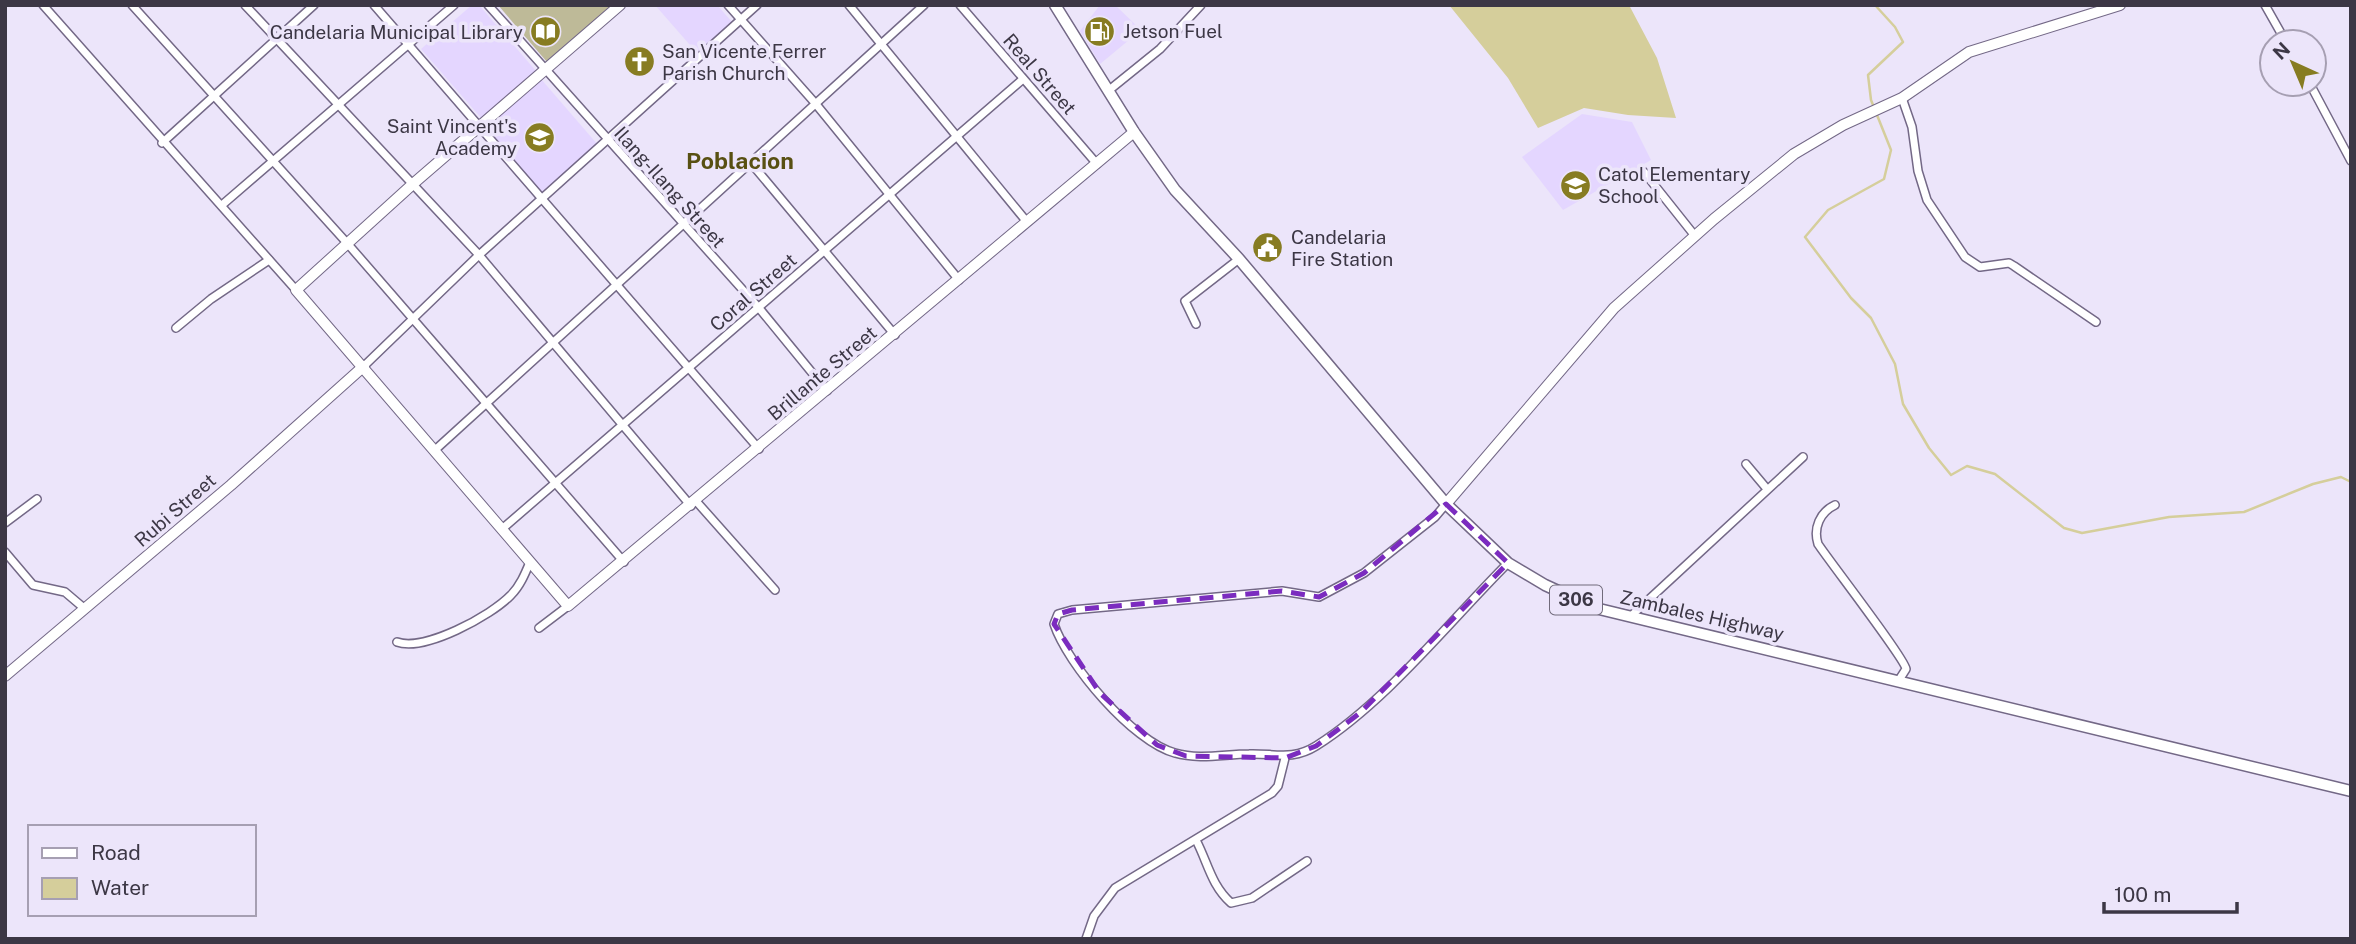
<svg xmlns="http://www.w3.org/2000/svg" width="2356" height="944" font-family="'Public Sans',sans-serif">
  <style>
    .built { fill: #e4d6ff }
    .green { fill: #beba98 }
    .water { fill: #d5ce9b }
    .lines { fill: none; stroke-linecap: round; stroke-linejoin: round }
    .stream { stroke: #d5ce9b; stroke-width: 2.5 }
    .street-casing { stroke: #736886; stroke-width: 10 }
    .secondary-casing { stroke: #736886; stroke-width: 12 }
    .primary-casing { stroke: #736886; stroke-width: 13 }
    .street { stroke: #fff; stroke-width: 7 }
    .secondary { stroke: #fff; stroke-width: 10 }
    .primary { stroke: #fff; stroke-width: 10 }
    .marked { fill: none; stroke: #7b2cbf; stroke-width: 5; stroke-dasharray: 14 9; stroke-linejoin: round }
    .labels { text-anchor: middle; stroke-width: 7; stroke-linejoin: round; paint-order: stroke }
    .shield { fill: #ece5fa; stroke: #716b7b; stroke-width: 2 }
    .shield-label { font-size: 18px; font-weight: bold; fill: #3c3745 }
    .poi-label { font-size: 19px; fill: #3c3745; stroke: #ece5fa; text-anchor: start }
    .street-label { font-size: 19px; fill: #3c3745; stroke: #ece5fa }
    .quarter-label { font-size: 23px; font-weight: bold; fill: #585012; stroke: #ece5fa }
  </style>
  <rect width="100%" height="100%" fill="#ece5fa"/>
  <g class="built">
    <polygon points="472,5 479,5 536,71 482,119 421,49"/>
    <polygon points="655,5 717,5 732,22 697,53"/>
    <polygon points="1100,5 1115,5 1141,30 1100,64 1080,31"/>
    <polygon points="541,79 598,145 539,195 483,130"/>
    <polygon points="1582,114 1632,122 1651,160 1563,210 1522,157"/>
  </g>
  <polygon class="green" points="498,5 612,5 547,62"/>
  <polygon class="water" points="1449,5 1629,5 1657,58 1676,118 1628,115 1584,108 1538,128 1508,78"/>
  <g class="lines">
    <polyline class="stream" points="1875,5 1895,27 1903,42 1868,75 1871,100 1891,150 1884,179 1828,210 1805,237 1851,298 1871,318 1895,364 1903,404 1929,448 1951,475 1967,466 1995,474 2064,528 2082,533 2169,517 2244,512 2313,484 2341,477 2351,482"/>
    <defs>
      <g id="street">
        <polyline points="43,5 296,290"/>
        <polyline points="132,5 347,243 624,562"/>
        <polyline points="245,5 479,255 691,506"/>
        <polyline points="374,5 759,449"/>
        <polyline points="488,5 759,308 827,391"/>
        <polyline points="728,5 815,103 959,280"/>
        <polyline points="849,5 1027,222"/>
        <polyline points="960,5 1097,164"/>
        <polyline points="2265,5 2286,42"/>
        <polyline points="2310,84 2351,161"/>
        <polyline points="1108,91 1160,49 1201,5"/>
        <polyline points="1902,98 1912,127 1918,171 1927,200 1965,257 1980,267 2009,263 2014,266 2096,322"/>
        <polyline points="162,143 314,5"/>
        <polyline points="751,163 895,335"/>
        <polyline points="1644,172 1695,236"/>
        <polyline points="222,205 454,5"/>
        <polyline points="1196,324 1185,301 1239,259"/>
        <polyline points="176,328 211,299 269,260"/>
        <polyline points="364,366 479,255 757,5"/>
        <polyline points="435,450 924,5"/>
        <polyline points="1746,464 1767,489"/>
        <polyline points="696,501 775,590"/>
        <path d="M1446,504L1435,517L1364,573L1319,597L1282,591L1072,610L1058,614L1054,624C1067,664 1133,742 1175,753C1199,760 1225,754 1249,754C1274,753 1292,761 1316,746C1386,702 1449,622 1508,563"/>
        <path d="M1835,505C1820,512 1813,528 1818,544C1830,562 1905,659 1906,669L1899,680"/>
        <polyline points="5,523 37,499"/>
        <polyline points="502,529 1023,79"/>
        <polyline points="5,552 33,585 65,592 85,609"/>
        <polyline points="1631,616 1803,457"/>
        <polyline points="539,628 568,606"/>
        <path d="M397,642C424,652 491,616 511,595C520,586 525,574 530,562"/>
        <path d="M1196,840C1208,863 1211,885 1231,903L1252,898L1307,861"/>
        <polyline points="1086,939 1094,916 1115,888 1272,793 1278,786 1285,758"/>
      </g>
      <g id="secondary">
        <polyline points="620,5 414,183 296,290 568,606 1134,132"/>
        <polyline points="1446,504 1614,308 1714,219 1794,154 1843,125 1902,98 1969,52 2120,5"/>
        <polyline points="5,676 231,485 364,366"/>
      </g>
      <polyline id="primary" points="1055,5 1134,132 1175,190 1239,259 1446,504 1508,563 1545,585 1595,608 2351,791"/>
    </defs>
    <use href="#street" class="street-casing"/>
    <use href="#secondary" class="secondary-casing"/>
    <use href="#primary" class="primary-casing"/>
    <use href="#street" class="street"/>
    <use href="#secondary" class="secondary"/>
    <use href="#primary" class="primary"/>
  </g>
  <path class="marked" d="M1446,504L1508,563L1360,713L1316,746L1285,758L1186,756L1157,745L1100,693L1054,624L1058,614L1072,610L1282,591L1319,597L1364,573Z"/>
  <defs>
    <symbol id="fuel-disc" viewBox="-11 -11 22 22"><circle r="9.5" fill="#877c22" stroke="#ece5fa"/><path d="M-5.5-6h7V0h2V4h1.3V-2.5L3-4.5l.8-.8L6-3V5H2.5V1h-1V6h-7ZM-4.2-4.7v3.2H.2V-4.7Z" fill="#fff"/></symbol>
    <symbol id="library-disc" viewBox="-11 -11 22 22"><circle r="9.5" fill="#877c22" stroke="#ece5fa"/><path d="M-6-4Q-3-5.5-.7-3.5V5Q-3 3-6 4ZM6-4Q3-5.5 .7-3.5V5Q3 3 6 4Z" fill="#fff"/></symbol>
    <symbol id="church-disc" viewBox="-11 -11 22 22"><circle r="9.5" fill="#877c22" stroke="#ece5fa"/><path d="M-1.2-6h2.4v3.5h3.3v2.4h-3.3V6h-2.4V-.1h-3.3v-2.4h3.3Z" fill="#fff"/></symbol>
    <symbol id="school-disc" viewBox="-11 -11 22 22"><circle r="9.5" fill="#877c22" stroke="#ece5fa"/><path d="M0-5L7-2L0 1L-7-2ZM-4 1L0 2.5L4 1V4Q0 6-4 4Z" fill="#fff"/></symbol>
    <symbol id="civic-disc" viewBox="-11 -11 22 22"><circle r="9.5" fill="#877c22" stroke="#ece5fa"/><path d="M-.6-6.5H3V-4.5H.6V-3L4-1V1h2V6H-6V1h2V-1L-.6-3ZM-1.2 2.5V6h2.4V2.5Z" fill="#fff"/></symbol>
  </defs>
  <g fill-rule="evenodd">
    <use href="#fuel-disc" x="1082" y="14" width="35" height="35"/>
    <use href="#library-disc" x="528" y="14" width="35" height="35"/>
    <use href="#church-disc" x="622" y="44" width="35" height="35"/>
    <use href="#school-disc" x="522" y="120" width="35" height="35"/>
    <use href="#school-disc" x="1558" y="168" width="35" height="35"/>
    <use href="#civic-disc" x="1250" y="230" width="35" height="35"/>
  </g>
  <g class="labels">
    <rect class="shield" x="1550" y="585.5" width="52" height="29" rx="5"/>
    <g class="shield-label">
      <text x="1576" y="606">306</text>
    </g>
    <g class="poi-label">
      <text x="1123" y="38">Jetson Fuel</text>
      <text x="523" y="39" text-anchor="end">Candelaria Municipal Library</text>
      <text x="662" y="58">San Vicente Ferrer<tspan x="662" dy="22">Parish Church</tspan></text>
      <text x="517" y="133" text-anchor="end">Saint Vincent's<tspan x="517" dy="22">Academy</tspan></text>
      <text x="1598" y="181">Catol Elementary<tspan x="1598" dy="22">School</tspan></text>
      <text x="1291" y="244">Candelaria<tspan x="1291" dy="22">Fire Station</tspan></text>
    </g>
    <g class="street-label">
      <text transform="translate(1040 74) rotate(49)" y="7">Real Street</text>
      <text transform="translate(670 187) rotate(48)" y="7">Ilang-Ilang Street</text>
      <text transform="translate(753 292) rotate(-41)" y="7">Coral Street</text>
      <text transform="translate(822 373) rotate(-40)" y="7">Brillante Street</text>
      <text transform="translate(175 510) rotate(-41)" y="7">Rubi Street</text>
      <text transform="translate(1702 615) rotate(13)" y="7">Zambales Highway</text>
    </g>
    <g class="quarter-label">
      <text x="740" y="169">Poblacion</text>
    </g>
  </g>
  <rect width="2356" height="944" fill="none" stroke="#3c3745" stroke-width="14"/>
  <rect x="28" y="825" width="228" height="91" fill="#ece5fa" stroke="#a69fb2" stroke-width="2"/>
  <rect x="42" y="848" width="35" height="10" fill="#ffffff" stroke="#a69fb2" stroke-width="2"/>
  <text x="91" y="860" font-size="21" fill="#3c3745">Road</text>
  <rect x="42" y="878" width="35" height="21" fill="#d5ce9b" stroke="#a69fb2" stroke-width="2"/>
  <text x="91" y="895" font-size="21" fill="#3c3745">Water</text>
  <g transform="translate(2293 63) rotate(316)"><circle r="33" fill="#ece5fa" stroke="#a69fb2" stroke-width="2"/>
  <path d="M0-5L12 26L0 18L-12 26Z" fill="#877c22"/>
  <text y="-10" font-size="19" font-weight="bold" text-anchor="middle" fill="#3c3745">N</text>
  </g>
  <path d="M2104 902v10h133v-10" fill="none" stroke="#3c3745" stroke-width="3.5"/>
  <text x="2114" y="902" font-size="21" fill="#3c3745" stroke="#ece5fa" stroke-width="5" paint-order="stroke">100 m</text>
</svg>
